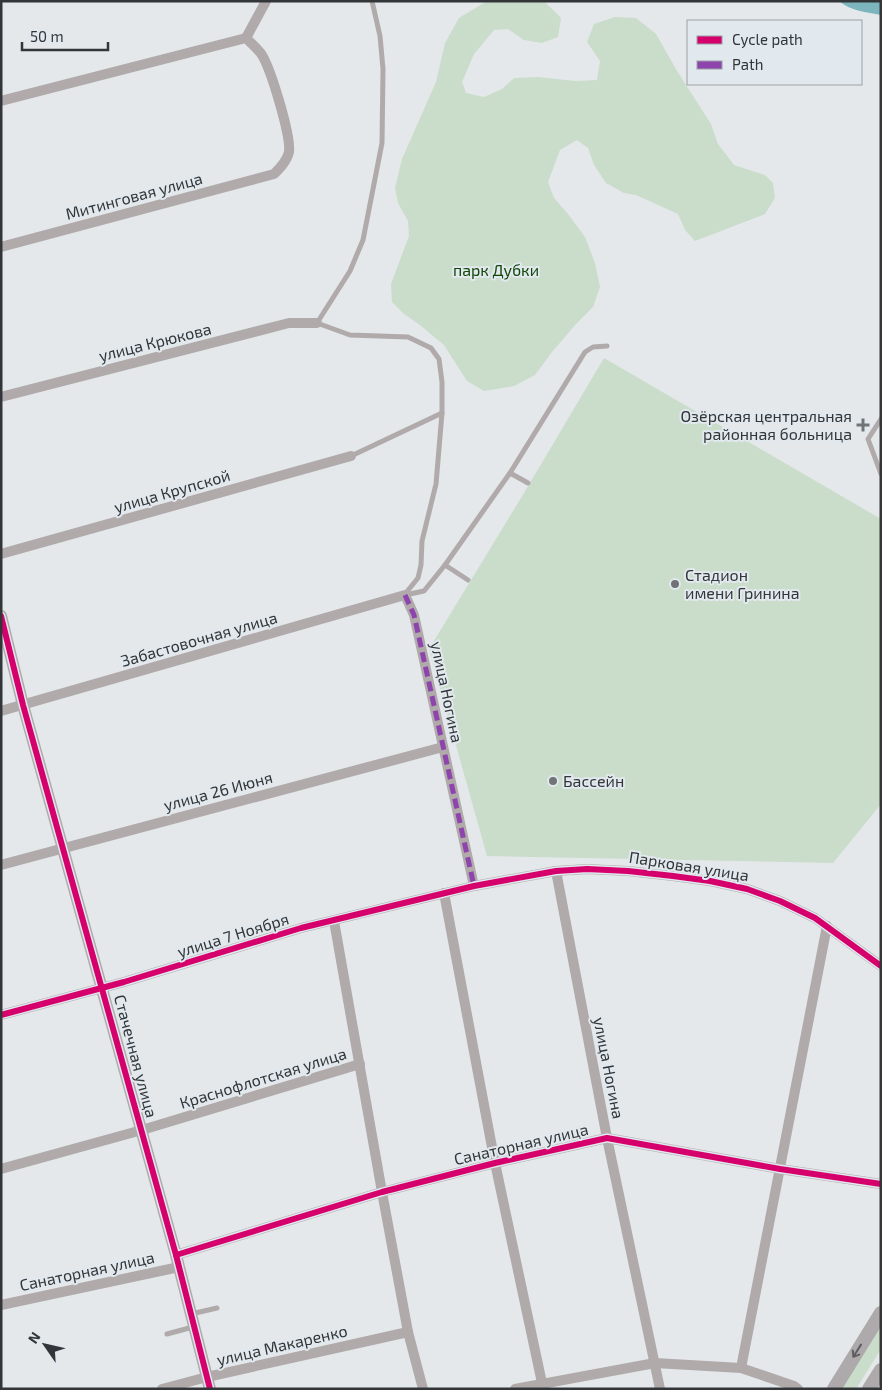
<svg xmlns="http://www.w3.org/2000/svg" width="882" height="1390" font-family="'Exo 2',sans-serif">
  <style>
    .green { fill: #cadcca }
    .water { fill: #7cb5bd }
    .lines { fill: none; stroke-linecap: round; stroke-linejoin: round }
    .service { stroke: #b1aaab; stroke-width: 5 }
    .minor { stroke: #b1aaab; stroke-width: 10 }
    .tertiary { stroke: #b1aaab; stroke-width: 12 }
    .secondary { stroke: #aea9aa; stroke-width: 14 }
    .quiet { stroke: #8e44ad; stroke-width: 5; stroke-dasharray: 10 5; stroke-linecap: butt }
    .cycleway-casing { stroke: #e1e8ee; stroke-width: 9 }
    .cycleway { stroke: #d6006c; stroke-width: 6 }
    .oneway { stroke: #5e5e60 }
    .poi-dot { fill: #717477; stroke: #e1e8ee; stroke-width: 2 }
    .labels { text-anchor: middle; stroke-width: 4; stroke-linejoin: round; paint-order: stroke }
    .street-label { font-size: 16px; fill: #333638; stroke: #e1e8ee }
    .park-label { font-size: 16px; fill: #114705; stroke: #e1e8ee }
    .poi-label { font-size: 16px; fill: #333638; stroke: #e1e8ee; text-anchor: start }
  </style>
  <rect width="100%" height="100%" fill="#e4e8eb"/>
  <g class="green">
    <polygon points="487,1 544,1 561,18 558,37 542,43 524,40 508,29 494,30 474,54 462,82 466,93 484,97 502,89 514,78 538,77 575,81 597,80 600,61 587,42 594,24 615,17 636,18 656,34 677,71 711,124 718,144 734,165 765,175 773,183 775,198 765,214 695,241 685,230 678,214 636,195 624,193 606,183 594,165 588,148 577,140 560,150 548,182 554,198 568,214 585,237 595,263 600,287 593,307 576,324 552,352 535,375 514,386 484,391 467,381 444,345 420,325 404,314 392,302 391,284 409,236 408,221 398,203 395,188 402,159 436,82 445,43 459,18"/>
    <polygon points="604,358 881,519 881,804 833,863 487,856 429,649 521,498"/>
    <polygon points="881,1326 881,1349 856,1389 841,1389"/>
  </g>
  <path class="water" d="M839,1H881V15C867,12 850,11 839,1Z"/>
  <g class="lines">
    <g class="service">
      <polyline points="372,1 380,36 383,69 382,143 363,240 350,271 317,323 350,335 408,337 431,348 439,359 442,382 442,413 436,484 422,541 421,565 418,578 405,594"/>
      <polyline points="881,419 868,439 881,474"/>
      <polyline points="351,456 442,413"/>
      <polyline points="510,473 528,483"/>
      <polyline points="445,565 468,580"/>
      <polyline points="405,595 424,591 445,565 510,473 585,352 593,347 607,346"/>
      <polyline points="191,1314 217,1308"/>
      <polyline points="167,1334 193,1327"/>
    </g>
    <g class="minor">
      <polyline points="246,38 266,1"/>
      <polyline points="1,101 246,38"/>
      <path d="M1,247L274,174C280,168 287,161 289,152C291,135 271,70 262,55C258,49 251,43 246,38"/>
      <polyline points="1,397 289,323 317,323"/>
      <polyline points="1,554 351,456"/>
      <polyline points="1,711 405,595 414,615 474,886"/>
      <polyline points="1,865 443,747"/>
      <polyline points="556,871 607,1138 660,1389"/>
      <polyline points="444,893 495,1163 542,1383"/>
      <polyline points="334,921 382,1192 408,1332 423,1389"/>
      <polyline points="1,1015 124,982 301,928 474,886 556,871 587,869 628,871 673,876 710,881 747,889 780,901 815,918 881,966"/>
      <polyline points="1,1169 142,1130 360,1064"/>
      <polyline points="176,1255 382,1192 495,1163 607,1138 780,1169 881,1184"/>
      <polyline points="1,1305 179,1267"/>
      <polyline points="741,1368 827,926"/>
      <polyline points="162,1389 207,1377 408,1332"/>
      <polyline points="515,1389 655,1363 741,1368 794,1386 798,1389"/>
    </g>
    <polyline class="tertiary" points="1,616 23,705 176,1255 210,1389"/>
    <g class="secondary">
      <polyline points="834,1389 881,1313"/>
      <polyline points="869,1389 881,1370"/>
    </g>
    <polyline class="quiet" points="405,595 414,615 474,886"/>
    <defs>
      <g id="cycleway">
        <polyline points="1,616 23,705 176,1255 210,1389"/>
        <polyline points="1,1015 124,982 301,928 474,886 556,871 587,869 628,871 673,876 710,881 747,889 780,901 815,918 881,966"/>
        <polyline points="176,1255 382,1192 495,1163 607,1138 780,1169 881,1184"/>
      </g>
    </defs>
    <use href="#cycleway" class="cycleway-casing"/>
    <use href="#cycleway" class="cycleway"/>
  </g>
  <defs><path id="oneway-shaft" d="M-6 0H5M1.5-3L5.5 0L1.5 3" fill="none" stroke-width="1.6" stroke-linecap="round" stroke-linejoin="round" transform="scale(1.25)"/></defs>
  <use class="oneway" href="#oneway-shaft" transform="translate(857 1351) rotate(122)"/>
  <g class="poi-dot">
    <path d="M860.5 417.5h5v5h5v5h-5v5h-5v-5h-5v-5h5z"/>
    <circle cx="675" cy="584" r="5"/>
    <circle cx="553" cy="781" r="5"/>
  </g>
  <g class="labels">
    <g class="street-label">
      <text transform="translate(134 196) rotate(-15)" y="6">Митинговая улица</text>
      <text transform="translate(155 342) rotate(-14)" y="6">улица Крюкова</text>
      <text transform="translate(172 491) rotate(-16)" y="6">улица Крупской</text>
      <text transform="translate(199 639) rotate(-16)" y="6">Забастовочная улица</text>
      <text transform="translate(447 692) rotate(78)" y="6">улица Ногина</text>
      <text transform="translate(218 791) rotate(-15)" y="6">улица 26 Июня</text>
      <text transform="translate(689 866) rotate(9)" y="6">Парковая улица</text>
      <text transform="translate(233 935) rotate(-17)" y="6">улица 7 Ноября</text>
      <text transform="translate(136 1056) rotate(75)" y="6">Стачечная улица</text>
      <text transform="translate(609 1068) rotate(79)" y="6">улица Ногина</text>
      <text transform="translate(263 1078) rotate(-17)" y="6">Краснофлотская улица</text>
      <text transform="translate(521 1144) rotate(-13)" y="6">Санаторная улица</text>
      <text transform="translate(87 1271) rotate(-12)" y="6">Санаторная улица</text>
      <text transform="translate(282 1345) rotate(-13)" y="6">улица Макаренко</text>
    </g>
    <g class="park-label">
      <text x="496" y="276">парк Дубки</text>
    </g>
    <g class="poi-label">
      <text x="852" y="422" text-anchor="end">Озёрская центральная<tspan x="852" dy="18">районная больница</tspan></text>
      <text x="685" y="581">Стадион<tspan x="685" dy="18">имени Гринина</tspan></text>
      <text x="563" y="787">Бассейн</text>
    </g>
  </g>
  <rect width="882" height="1390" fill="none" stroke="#333638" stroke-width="5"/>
  <rect x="687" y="20" width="175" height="65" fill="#e1e8ee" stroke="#9ba1a5"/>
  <rect x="697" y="36" width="25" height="8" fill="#d6006c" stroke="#9ba1a5"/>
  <text x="732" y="45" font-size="15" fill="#333638">Cycle path</text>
  <rect x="697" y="61" width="25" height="8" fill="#8e44ad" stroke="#9ba1a5"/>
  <text x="732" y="70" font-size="15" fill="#333638">Path</text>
  <g transform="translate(45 1345) rotate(304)" stroke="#e1e8ee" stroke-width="4" paint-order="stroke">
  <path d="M0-4L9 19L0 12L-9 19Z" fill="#333638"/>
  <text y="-8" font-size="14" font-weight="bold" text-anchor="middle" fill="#333638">N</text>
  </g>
  <path d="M22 42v8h86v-8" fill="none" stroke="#333638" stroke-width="2.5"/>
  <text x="30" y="42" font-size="15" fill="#333638" stroke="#e1e8ee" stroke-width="4" paint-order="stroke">50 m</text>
</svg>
